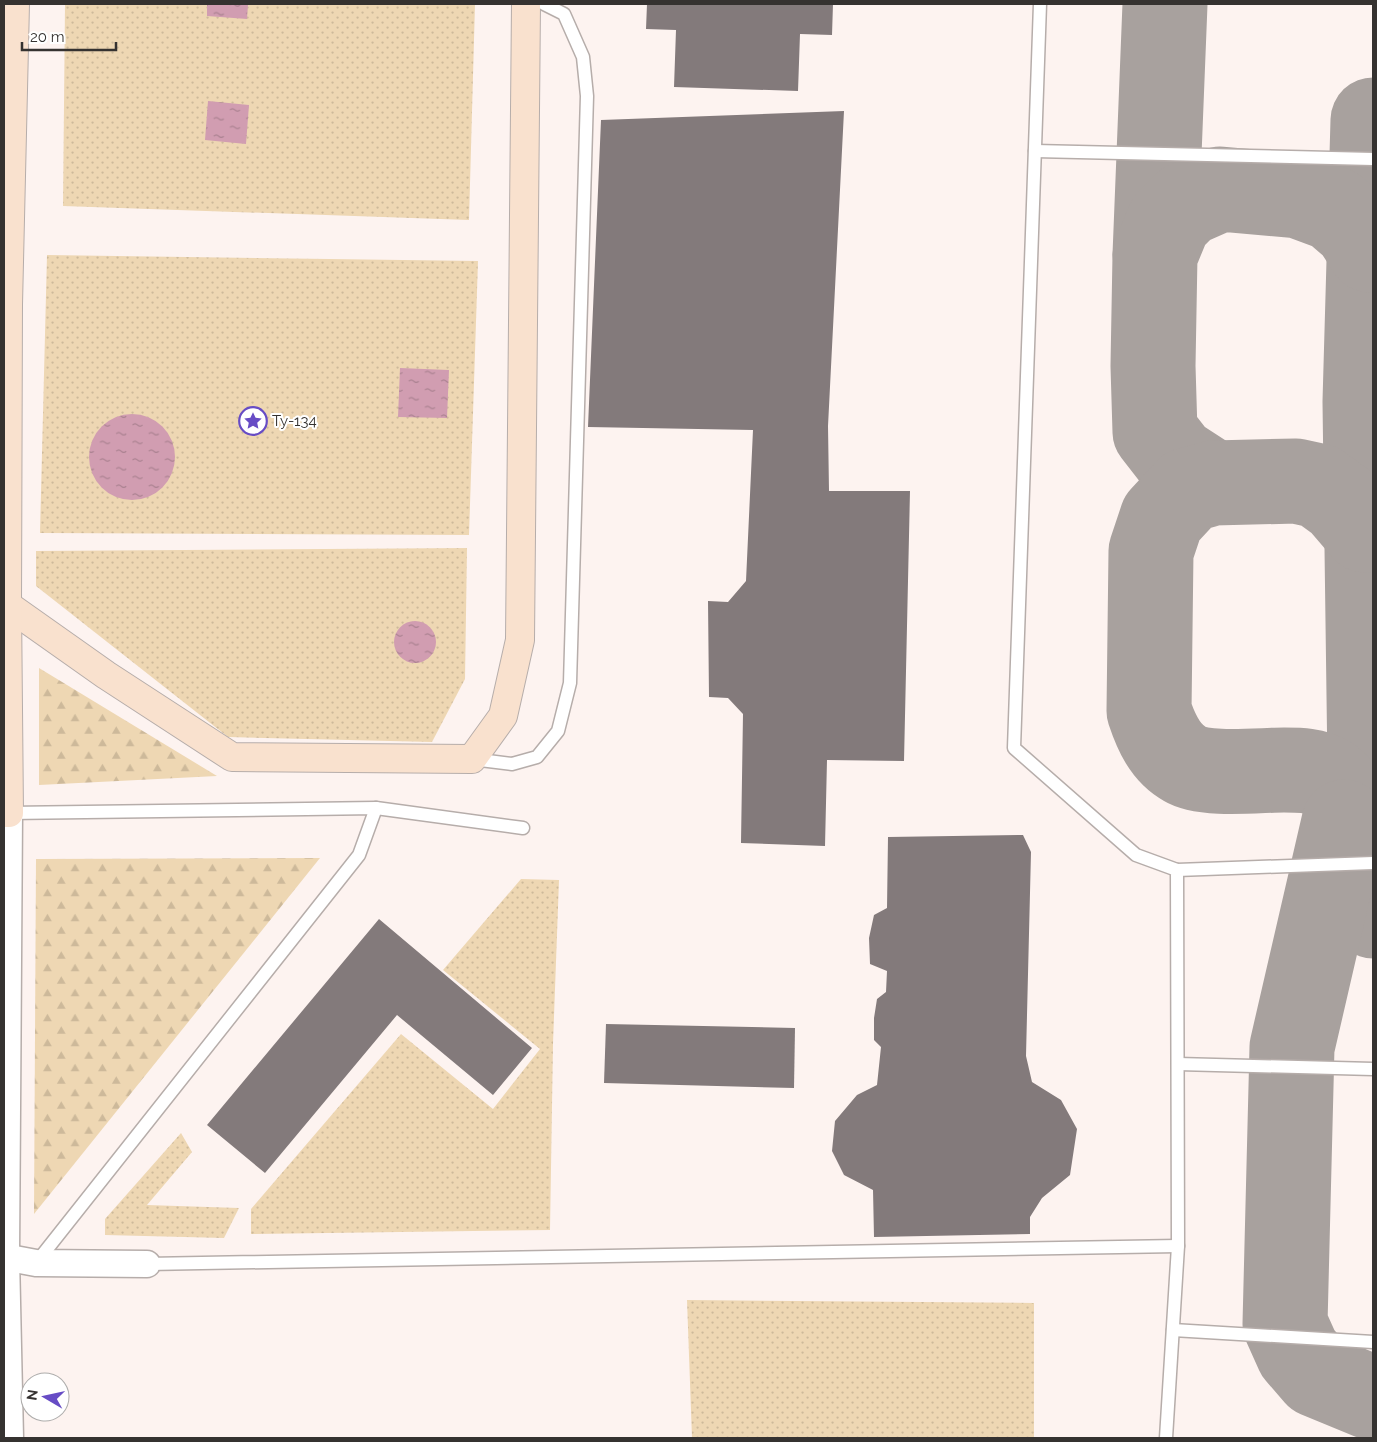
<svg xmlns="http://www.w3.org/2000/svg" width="1377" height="1442" font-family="Raleway,sans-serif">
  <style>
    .grass { fill: url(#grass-dots) }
    .forest { fill: url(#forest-firs) }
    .water { fill: url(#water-ripples) }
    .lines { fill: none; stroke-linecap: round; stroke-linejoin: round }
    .taxiway { stroke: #a8a19e; stroke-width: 85 }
    .building { fill: #837a7b }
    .lane-casing { stroke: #b6adaa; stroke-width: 15 }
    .street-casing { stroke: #b6adaa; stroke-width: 29 }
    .secondary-casing { stroke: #b6adaa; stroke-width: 30 }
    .lane { stroke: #fff; stroke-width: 12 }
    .street { stroke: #fff; stroke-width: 26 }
    .secondary { stroke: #f9e1ce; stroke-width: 28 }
    .labels { text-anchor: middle; stroke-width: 4; stroke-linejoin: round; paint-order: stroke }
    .poi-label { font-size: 15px; fill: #353230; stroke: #fff; text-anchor: start }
  </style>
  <defs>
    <pattern id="grass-dots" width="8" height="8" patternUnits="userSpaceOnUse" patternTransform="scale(1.25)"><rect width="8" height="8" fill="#eed7b3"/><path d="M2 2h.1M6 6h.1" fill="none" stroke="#cdb99a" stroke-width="1.8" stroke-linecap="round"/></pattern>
    <pattern id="forest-firs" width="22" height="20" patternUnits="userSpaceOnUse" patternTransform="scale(1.25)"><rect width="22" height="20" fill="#eed7b3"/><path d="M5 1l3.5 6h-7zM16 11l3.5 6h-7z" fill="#cdb99a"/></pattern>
    <pattern id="water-ripples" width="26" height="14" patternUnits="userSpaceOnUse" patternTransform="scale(1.25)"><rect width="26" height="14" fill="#d19db1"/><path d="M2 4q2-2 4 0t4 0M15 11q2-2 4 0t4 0" fill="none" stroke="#aa8190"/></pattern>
  </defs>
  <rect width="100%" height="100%" fill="#fdf3f0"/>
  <g class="grass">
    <polygon points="65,4 475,4 469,220 63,206"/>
    <polygon points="47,255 478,261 469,535 40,533"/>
    <polygon points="467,548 465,679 432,742 228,737 36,586 36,551"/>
    <polygon points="521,879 559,880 553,1044 550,1230 251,1234 251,1209 401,1034 493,1109 540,1049 443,970"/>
    <polygon points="181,1133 192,1152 147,1205 239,1208 224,1238 105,1235 105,1219"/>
    <polygon points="687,1300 1034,1303 1034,1438 692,1438"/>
  </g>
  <g class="forest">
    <polygon points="39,668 217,776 39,785"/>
    <polygon points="320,858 34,1214 36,859"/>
  </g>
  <g class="water">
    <polygon points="207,4 248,4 247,19 207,16"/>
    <polygon points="208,101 249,105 246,144 205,140"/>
    <polygon points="400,368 449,370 447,418 398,417"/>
    <circle cx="132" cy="457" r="43"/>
    <circle cx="415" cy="642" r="21"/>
  </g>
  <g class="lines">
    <g class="taxiway">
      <polyline points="1373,120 1365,402 1371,842 1369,908 1373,916"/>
      <polyline points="1155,255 1165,4"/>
      <polyline points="1213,483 1176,459 1155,432 1153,366 1155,255 1169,221 1186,204 1220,189 1299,196 1334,209 1355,227 1370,250"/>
      <path d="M1365,530L1341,502L1319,486L1296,481L1213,483L1188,490L1162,518L1151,551L1149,711C1156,732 1165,753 1185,764C1205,776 1259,770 1284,770C1300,770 1314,770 1328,778C1347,790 1362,822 1371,842"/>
      <polyline points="1344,822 1292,1047 1285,1324 1298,1353 1317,1375 1368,1396 1373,1397"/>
    </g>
  </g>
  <g class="building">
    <polygon points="647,4 833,4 832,35 800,34 798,91 674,87 676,30 646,29"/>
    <polygon points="844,111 828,426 829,491 910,491 904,761 827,760 825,846 741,843 743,714 728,698 709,697 708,601 728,602 746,581 753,430 588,427 601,120"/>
    <polygon points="1023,835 1031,852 1026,1056 1032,1082 1061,1100 1077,1129 1070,1175 1042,1198 1030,1217 1030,1234 874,1237 873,1190 844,1175 832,1151 835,1121 857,1095 877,1085 881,1047 874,1040 874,1018 877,999 886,992 887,971 870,964 869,938 874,915 887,908 888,837"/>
    <polygon points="379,919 532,1048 493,1095 397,1015 265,1173 207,1125"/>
    <polygon points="606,1024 795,1028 794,1088 604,1083"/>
  </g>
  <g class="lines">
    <defs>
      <g id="lane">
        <polyline points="1040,4 1014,748 1136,855 1177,870 1178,1246 1166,1438"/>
        <polyline points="1035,151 1373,159"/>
        <polyline points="472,759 512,764 537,757 558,731 570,683 587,96 583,57 564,14 544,4"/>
        <polyline points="9,813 376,808 523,828"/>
        <polyline points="1177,870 1373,863"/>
        <polyline points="1178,1064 1373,1069"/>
        <polyline points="36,1263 359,855 376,808"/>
        <polyline points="147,1264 1178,1246"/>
        <polyline points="1173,1330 1373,1342"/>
      </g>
      <g id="street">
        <polyline points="9,813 6,1257 10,1438"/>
        <polyline points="4,1257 36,1263 147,1264"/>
      </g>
      <g id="secondary">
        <polyline points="7,605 106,675 232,757 472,759 503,716 520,640 526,4"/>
        <polyline points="4,813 9,813 7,605 8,305 15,4"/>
      </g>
    </defs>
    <use href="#lane" class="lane-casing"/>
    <use href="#street" class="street-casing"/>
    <use href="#secondary" class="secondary-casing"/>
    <use href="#lane" class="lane"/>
    <use href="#street" class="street"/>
    <use href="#secondary" class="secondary"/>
  </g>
  <defs>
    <symbol id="sight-ring" viewBox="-11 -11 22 22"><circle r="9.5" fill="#fff" stroke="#674cc5" stroke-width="1.5"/><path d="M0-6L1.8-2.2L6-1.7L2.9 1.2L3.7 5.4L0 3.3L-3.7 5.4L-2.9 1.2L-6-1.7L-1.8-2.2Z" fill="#674cc5"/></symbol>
  </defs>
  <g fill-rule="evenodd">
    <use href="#sight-ring" x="237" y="405" width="32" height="32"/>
  </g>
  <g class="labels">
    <g class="poi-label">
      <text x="272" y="426">Ту-134</text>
    </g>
  </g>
  <rect width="1377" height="1442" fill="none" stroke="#353230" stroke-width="10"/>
  <g transform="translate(45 1397) rotate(279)"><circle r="24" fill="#ffffff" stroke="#aeadac"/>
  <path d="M0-4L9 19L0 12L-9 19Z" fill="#674cc5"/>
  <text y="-8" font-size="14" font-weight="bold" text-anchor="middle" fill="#353230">N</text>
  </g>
  <path d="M22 42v8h94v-8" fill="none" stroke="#353230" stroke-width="2.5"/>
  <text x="30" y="42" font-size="15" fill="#353230" stroke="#ffffff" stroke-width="4" paint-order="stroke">20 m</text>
</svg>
